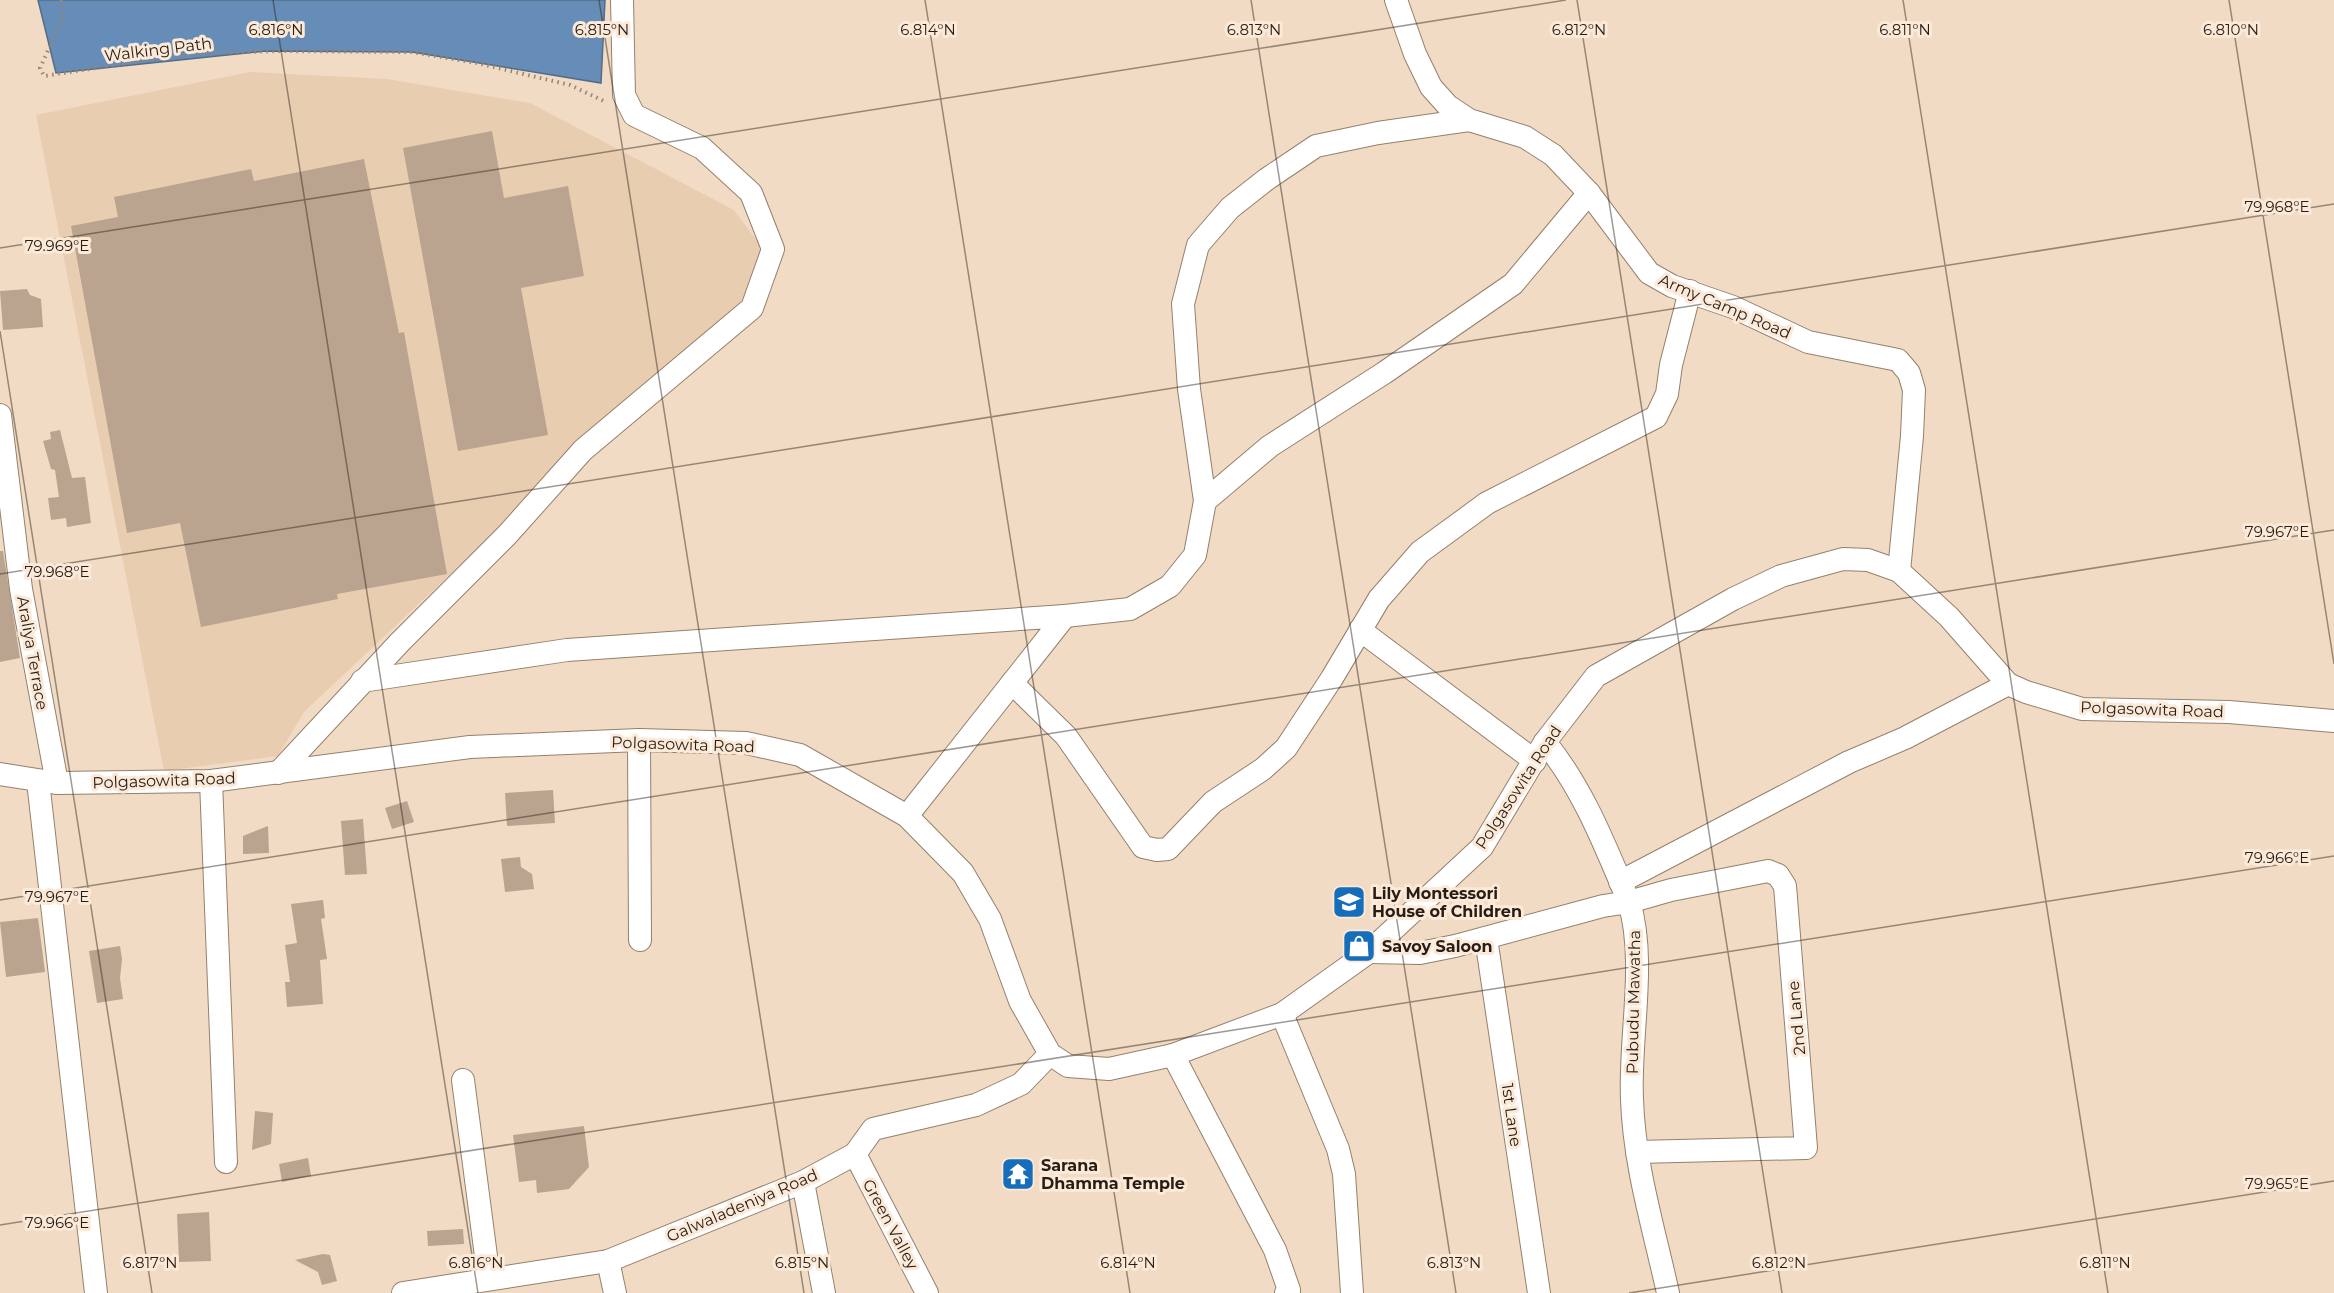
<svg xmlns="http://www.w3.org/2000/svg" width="2334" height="1293" font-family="Montserrat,sans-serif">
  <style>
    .built { fill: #e9cdb1 }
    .water { fill: #668db7; stroke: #536c87; stroke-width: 1.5 }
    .building { fill: #baa48f }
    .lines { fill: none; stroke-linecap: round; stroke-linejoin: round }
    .minor-casing { stroke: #95806c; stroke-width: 24 }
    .path { stroke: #948474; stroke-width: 4; stroke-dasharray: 1.5 4.5; stroke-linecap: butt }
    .minor { stroke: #fff; stroke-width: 22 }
    .ticks { fill: none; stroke: #261e16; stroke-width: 1.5; stroke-opacity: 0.45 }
    .labels { text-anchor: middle; stroke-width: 6; stroke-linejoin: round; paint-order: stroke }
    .street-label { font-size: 16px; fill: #261e16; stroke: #fce9d7 }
    .poi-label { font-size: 16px; font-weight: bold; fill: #261e16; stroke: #fce9d7; text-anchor: start }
    .ticks-label { font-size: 15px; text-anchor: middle; fill: #261e16; stroke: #fce9d7; stroke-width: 6; stroke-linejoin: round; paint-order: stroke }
  </style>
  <rect width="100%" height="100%" fill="#f2dbc4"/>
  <polygon class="built" points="250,72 387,79 530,103 734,210 760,245 767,282 644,392 304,712 278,756 164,771 36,115"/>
  <polygon class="water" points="38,0 605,0 601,83 412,52 266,51 56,73"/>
  <g class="building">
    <polygon points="492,131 504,198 568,186 584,276 521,288 548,435 458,451 403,148"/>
    <polygon points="364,159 399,333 404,332 447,574 337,594 338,599 201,627 180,523 127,533 71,226 118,217 114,197 251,169 254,181"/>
    <polygon points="27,289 30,295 41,299 43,327 3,330 0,291"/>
    <polygon points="60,430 72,478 85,477 91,523 67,527 66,518 51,520 48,498 59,497 55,470 51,469 43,441 51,439 50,432"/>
    <polygon points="0,551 3,551 20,658 0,662"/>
    <polygon points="553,790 555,823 507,826 505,793"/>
    <polygon points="407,801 414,822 392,829 385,808"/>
    <polygon points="363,819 367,874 345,875 341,821"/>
    <polygon points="268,826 269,853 243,854 243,836"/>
    <polygon points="520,857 521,867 532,874 534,889 505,892 501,859"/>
    <polygon points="323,900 325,918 321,919 327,959 320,960 323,1004 287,1007 285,982 290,982 285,945 297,943 291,904"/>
    <polygon points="38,918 45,972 6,977 0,922"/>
    <polygon points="120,946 122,959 120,978 123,999 97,1003 89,951"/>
    <polygon points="255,1111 273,1113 271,1144 252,1150"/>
    <polygon points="584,1126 589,1167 569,1189 537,1193 536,1180 519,1182 513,1135"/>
    <polygon points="308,1158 311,1176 282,1182 279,1164"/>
    <polygon points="209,1212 211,1261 179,1262 177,1214"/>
    <polygon points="463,1229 464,1244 428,1246 427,1231"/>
    <polygon points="323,1254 330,1255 337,1281 322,1285 318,1272 295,1260"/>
  </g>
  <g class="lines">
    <defs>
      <g id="minor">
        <polyline points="1396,0 1415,54 1431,87 1448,106 1469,120 1525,137 1553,155 1589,193 1649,273 1672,286 1733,307 1808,342 1898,360 1909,373 1914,390 1912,436 1899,571"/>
        <polyline points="0,415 21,589 57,783"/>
        <polyline points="1205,501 1270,446 1384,373 1513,284 1589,193"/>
        <polyline points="1065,616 1130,609 1170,586 1195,555 1205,501 1189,389 1183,304 1198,245 1230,208 1267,179 1316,146 1378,133 1469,120"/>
        <polyline points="1360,630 1535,761"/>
        <polyline points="362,681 567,650 1065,616 907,816"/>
        <polyline points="1012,683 1066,736 1143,847 1157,850 1168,849 1213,802 1263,769 1286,748 1332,678 1379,599 1420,552 1487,503 1656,417 1667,394 1671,365 1690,291"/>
        <polyline points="639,740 640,940"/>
        <path d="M1545,742C1584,790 1605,846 1629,902L1671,890L1768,871L1778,875L1785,886L1806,1148L1637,1152"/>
        <polyline points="278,773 400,642 507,535 583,450 752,308 773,249 751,193 702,148 634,115 624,95 622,0"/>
        <polyline points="0,774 57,783 211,781 470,747 639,740 746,743 800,755 907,816 963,873 990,919 1020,1001 1050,1054 1068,1066 1109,1069 1173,1055 1282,1014 1369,952 1482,847 1545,742 1596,676 1733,599 1781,576 1843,559 1868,560 1899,571 1949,617 2008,684 2026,692 2082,709 2229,712 2334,721"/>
        <polyline points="38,781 96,1293"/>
        <polyline points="211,781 226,1162"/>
        <polyline points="1620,882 1849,762 1905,738 2008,684"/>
        <polyline points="1486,938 1539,1293"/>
        <path d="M1369,952L1420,953L1455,946L1603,906L1629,902C1647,961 1629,1038 1632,1099C1634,1165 1654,1229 1668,1293"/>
        <polyline points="1282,1014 1338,1149 1344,1174 1352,1293"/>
        <polyline points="1173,1055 1275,1250 1289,1290 1286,1293"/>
        <polyline points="463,1080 489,1279"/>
        <polyline points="855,1154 927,1293"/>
        <polyline points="803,1182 824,1293"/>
        <polyline points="608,1261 615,1293"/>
        <polyline points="403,1293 608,1261 803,1182 855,1154 873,1129 976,1105 1021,1084 1050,1054"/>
      </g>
    </defs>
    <use href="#minor" class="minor-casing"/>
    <polyline class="path" points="61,0 62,20 40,68 44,76 187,54 278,51 412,52 477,63 570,85 606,102"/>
    <use href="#minor" class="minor"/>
  </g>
  <path class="ticks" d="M273,0L478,1293M599,0L804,1293M925,0L1130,1293M1251,0L1456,1293M1577,0L1782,1293M1903,0L2108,1293M2229,0L2334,664M0,248L1566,0M0,331L152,1293M0,574L2334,204M0,900L2334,530M0,1225L2334,856M1629,1293L2334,1181"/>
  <defs>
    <symbol id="school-square" viewBox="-11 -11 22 22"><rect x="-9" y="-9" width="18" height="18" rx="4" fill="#166dba" stroke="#fce9d7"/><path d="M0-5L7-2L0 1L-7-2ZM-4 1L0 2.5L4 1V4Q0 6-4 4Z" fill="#fff"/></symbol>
    <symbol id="shop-square" viewBox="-11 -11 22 22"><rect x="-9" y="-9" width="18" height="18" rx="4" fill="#166dba" stroke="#fce9d7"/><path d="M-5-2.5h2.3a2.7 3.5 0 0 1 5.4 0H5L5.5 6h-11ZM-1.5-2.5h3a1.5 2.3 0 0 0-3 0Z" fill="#fff"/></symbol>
    <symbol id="temple-square" viewBox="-11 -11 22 22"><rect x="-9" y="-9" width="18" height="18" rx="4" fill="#166dba" stroke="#fce9d7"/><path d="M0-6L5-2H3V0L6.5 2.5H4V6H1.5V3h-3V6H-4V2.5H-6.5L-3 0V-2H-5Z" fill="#fff"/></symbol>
  </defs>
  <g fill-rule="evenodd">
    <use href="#school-square" x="1330" y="883" width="38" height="38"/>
    <use href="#shop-square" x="1340" y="927" width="38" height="38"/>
    <use href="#temple-square" x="999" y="1155" width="38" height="38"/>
  </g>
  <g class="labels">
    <g class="street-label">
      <text transform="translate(158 49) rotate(-7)" y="6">Walking Path</text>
      <text transform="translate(1725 306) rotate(23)" y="6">Army Camp Road</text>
      <text transform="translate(33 653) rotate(80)" y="6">Araliya Terrace</text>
      <text transform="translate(2152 709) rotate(2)" y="6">Polgasowita Road</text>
      <text transform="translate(683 744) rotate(2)" y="6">Polgasowita Road</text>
      <text transform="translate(164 780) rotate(-2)" y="6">Polgasowita Road</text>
      <text transform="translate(1518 787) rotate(-57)" y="6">Polgasowita Road</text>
      <text transform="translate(1633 1002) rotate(-89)" y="6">Pubudu Mawatha</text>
      <text transform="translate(1796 1018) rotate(-95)" y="6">2nd Lane</text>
      <text transform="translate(1512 1115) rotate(82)" y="6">1st Lane</text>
      <text transform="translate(742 1205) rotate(-23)" y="6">Galwaladeniya Road</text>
      <text transform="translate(891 1224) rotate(62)" y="6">Green Valley</text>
    </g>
    <g class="poi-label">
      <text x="1372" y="899">Lily Montessori<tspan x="1372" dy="18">House of Children</tspan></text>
      <text x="1382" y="952">Savoy Saloon</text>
      <text x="1041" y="1171">Sarana<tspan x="1041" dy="18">Dhamma Temple</tspan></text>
    </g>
  </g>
  <g class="ticks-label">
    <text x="276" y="35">6.816°N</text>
    <text x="602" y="35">6.815°N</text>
    <text x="928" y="35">6.814°N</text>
    <text x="1254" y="35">6.813°N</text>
    <text x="1579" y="35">6.812°N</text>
    <text x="1905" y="35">6.811°N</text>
    <text x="2231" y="35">6.810°N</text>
    <text x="2277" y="212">79.968°E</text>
    <text x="57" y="251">79.969°E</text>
    <text x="2277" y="537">79.967°E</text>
    <text x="57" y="577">79.968°E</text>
    <text x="2277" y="863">79.966°E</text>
    <text x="57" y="902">79.967°E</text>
    <text x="2277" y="1189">79.965°E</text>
    <text x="57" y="1228">79.966°E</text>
    <text x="150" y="1268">6.817°N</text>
    <text x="476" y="1268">6.816°N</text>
    <text x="802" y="1268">6.815°N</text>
    <text x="1128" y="1268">6.814°N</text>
    <text x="1454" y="1268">6.813°N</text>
    <text x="1779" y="1268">6.812°N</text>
    <text x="2105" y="1268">6.811°N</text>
  </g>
</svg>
